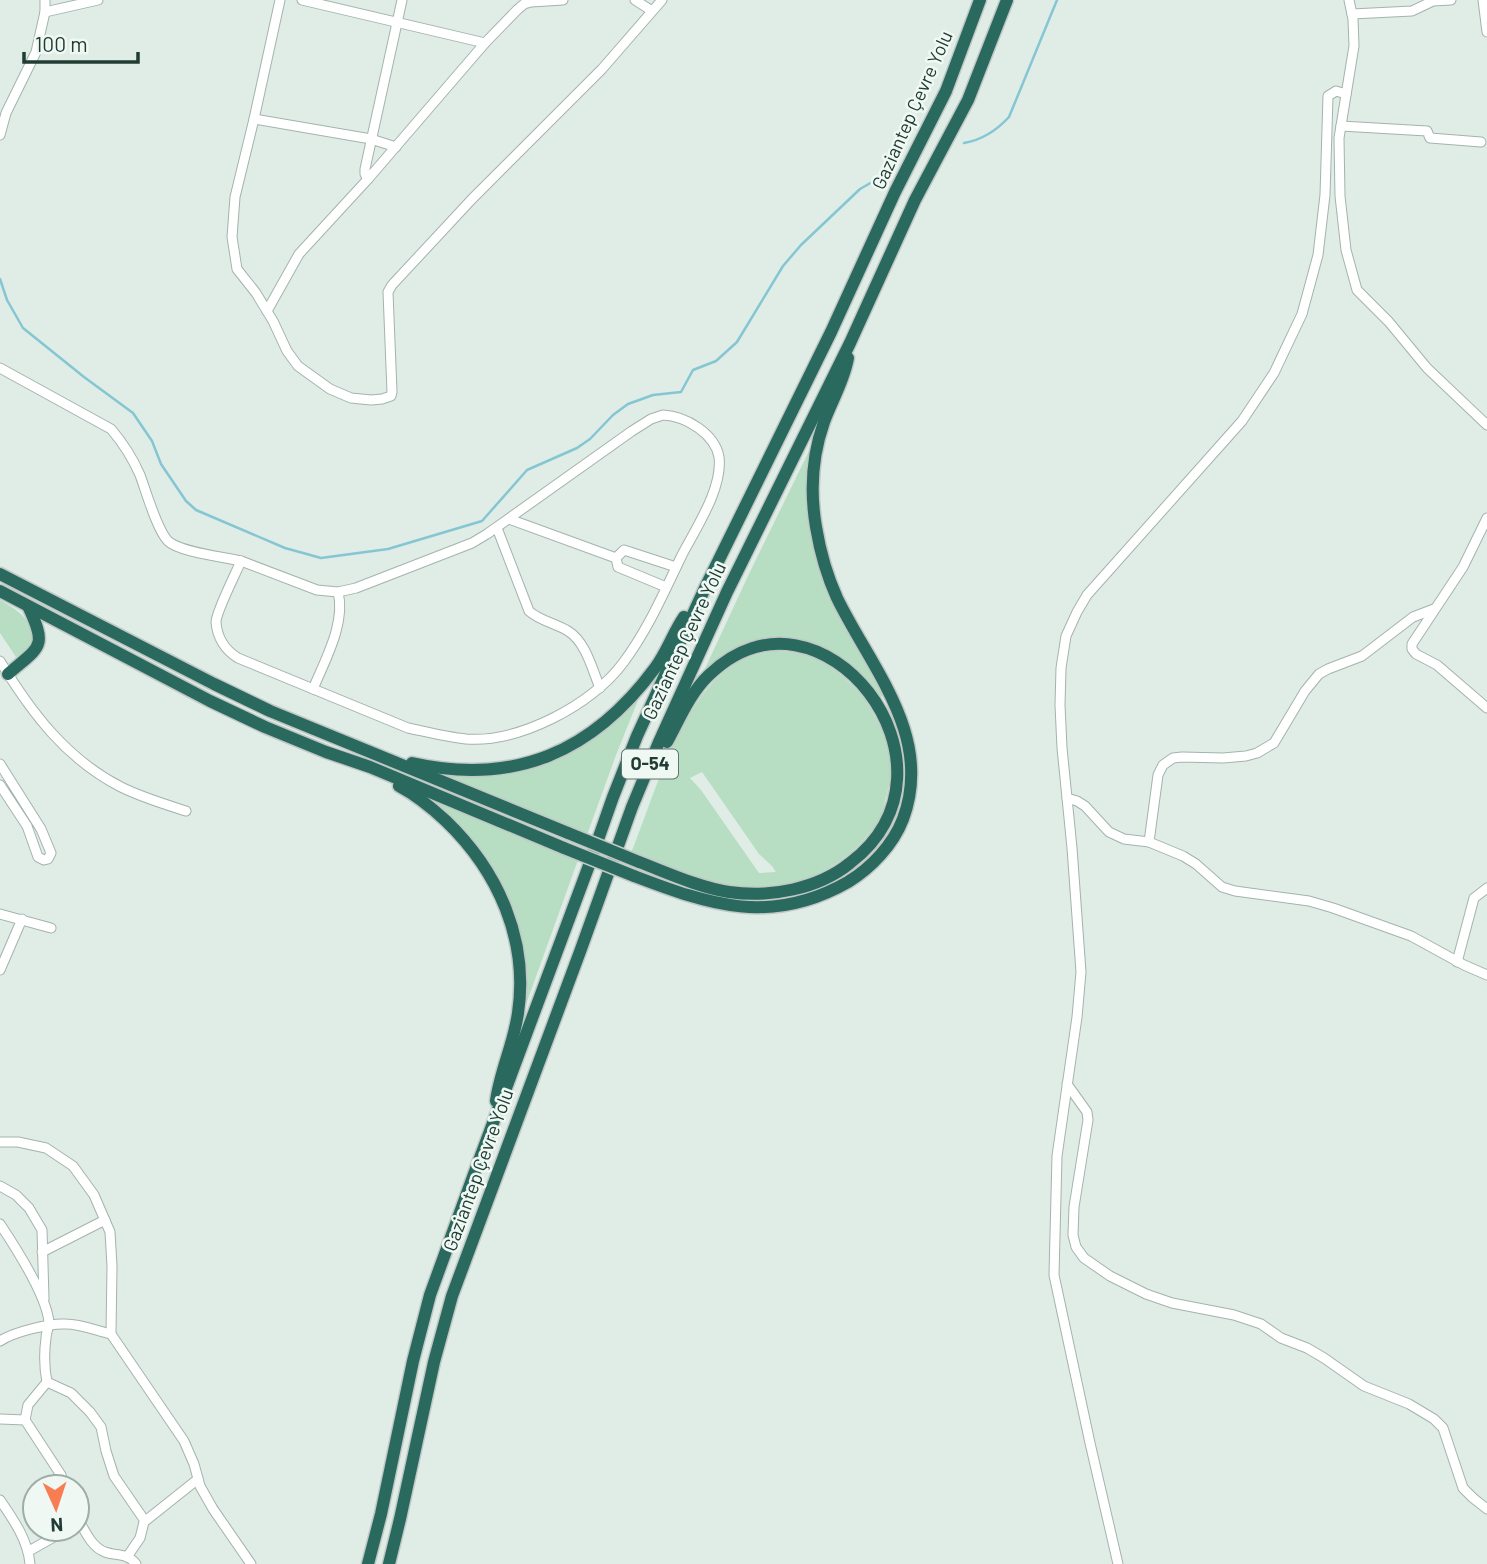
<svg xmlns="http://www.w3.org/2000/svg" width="1487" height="1564" font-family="Barlow,sans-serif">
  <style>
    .green { fill: #b7dec2; fill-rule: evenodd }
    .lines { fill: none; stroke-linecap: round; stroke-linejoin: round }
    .stream { stroke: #85c6d3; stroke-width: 2.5 }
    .minor-casing { stroke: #a3b4ad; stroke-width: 11 }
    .highway-casing { stroke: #c1c8c6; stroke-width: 15 }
    .minor { stroke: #fff; stroke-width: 9 }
    .highway { stroke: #2a6a5e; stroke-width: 12 }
    .highway-bridge-casing { stroke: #c1c8c6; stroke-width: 15; stroke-linecap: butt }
    .highway-bridge { stroke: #2a6a5e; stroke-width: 12 }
    .labels { text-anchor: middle; stroke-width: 5; stroke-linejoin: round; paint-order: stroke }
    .shield { fill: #f0f8f4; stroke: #5e746e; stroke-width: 2 }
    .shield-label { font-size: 18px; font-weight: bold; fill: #203c35 }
    .street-label { font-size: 19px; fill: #203c35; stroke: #f0f8f4 }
  </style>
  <rect width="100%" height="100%" fill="#e0ece6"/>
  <g class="green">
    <path d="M812,445V539L887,696L894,715L882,695L880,700C843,653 793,618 733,651C722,657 712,665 703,673L748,576Z"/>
    <path d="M0,600C18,610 37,623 33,646L16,657L0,633Z"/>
    <path d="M771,651C808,651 826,660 852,685C866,698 870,707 879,724C892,749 894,773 885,801C884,807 882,815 879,821C876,827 870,832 866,837C834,875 786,892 737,887C700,883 665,866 631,853C655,794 680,698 736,663C746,656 760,654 771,651ZM702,772L759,854L772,866L776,872L759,873L701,790L690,778Z"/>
    <path d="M639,698L616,755L587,835L434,773C492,780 546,772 595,738C611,726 625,711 639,698Z"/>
    <polygon points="428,799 578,860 525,1007 527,973 513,913"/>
  </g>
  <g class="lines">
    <g class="stream">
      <path d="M964,143C982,140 997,130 1009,117L1057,0"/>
      <polyline points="0,279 7,300 23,328 84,377 133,413 152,441 161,464 186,501 196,510 285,548 321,558 388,549 482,521 527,470 577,448 590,439 613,415 628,404 653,395 681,392 693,370 716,361 737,342 783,266 801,245 860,189 891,171"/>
    </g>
    <defs>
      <g id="minor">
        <polyline points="280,0 254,119 235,197 232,237 237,269 256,293 273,321 287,351 298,366 330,389 351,398 371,400 382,399 391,396 392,392 388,292 392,285 472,199 602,69 662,0"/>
        <polyline points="302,0 485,43"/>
        <polyline points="635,0 652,11"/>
        <polyline points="1349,0 1353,19 1354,46 1339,138 1340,196 1346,250 1357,290 1389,322 1427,368 1487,425"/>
        <polyline points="1483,0 1487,32"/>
        <polyline points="45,12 98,0"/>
        <polyline points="1352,14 1412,11 1433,1 1451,0"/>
        <polyline points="254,119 371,139 396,147"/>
        <polyline points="1341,126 1427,131 1430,138 1481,142"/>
        <polyline points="0,135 6,113 36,52 45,12 45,0"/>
        <polyline points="368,179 365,174 365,169 402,0"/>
        <polyline points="267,311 299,254 368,179 485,43 517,10 524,4 531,2 563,0"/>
        <path d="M0,368L111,429C123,443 133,459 140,475C146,491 157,530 168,541C179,552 224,557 241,561"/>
        <path d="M663,415C686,416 715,434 719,457C723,488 696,528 682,555C664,592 648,630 623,663C592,705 519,743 466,739C446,737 427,732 408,728L238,658C225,650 217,637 216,622C216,612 236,573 241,561L317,590L338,592L356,588L472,543L487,534L632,431L651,419Z"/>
        <polyline points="1487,518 1463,567 1412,644 1412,649 1416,654 1437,665 1487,708"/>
        <polyline points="509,519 616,558 618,567 666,587"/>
        <path d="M497,528L529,611C540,621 555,623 568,631C586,642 592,669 600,688"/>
        <polyline points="616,558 624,550 676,567"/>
        <path d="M0,661C31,712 66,759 121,787C141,797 164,804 186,811"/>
        <path d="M313,689C325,660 346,623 338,592"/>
        <polyline points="0,764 41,829 51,853 48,859 44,860 38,857 27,826 0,785"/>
        <polyline points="1067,798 1077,801 1085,806 1109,832 1124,839 1149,842 1183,856 1196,864 1222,887 1235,891 1309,901 1333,908 1411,936 1464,965 1487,975"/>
        <polyline points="1149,842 1158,775 1163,765 1173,758 1182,757 1223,758 1246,756 1257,753 1274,743 1305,691 1319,674 1328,669 1362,656 1413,617 1434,609"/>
        <polyline points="0,914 51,928"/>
        <polyline points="1457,962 1474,898 1487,888"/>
        <polyline points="0,970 22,919"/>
        <polyline points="1067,1084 1087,1112 1088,1120 1074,1207 1073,1235 1076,1247 1084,1258 1110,1276 1146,1294 1172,1303 1234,1315 1261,1324 1281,1338 1307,1348 1324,1358 1364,1386 1409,1404 1434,1419 1443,1428 1463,1488 1473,1498 1487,1509"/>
        <polyline points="0,1142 18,1142 46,1148 73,1166 94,1195 110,1232 112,1266 111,1334 184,1441 194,1464 200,1486 213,1509 251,1564"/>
        <polyline points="0,1186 16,1195 29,1208 42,1230 44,1299"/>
        <path d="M0,1224C16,1248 46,1294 49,1322C49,1327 46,1333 46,1338C44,1353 44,1367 47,1382L71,1393L90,1412L101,1427L106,1451L114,1476L145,1521"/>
        <polyline points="42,1252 105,1220"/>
        <path d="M0,1341C14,1332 49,1323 66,1324C81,1324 97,1331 111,1334"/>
        <polyline points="0,1419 25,1420 61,1475 64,1487"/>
        <polyline points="25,1420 28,1405 47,1382"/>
        <path d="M0,1500C13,1519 28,1540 30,1564"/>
        <path d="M77,1517C84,1529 91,1547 105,1552C116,1556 128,1553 136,1564"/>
        <polyline points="29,1551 68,1529"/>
        <polyline points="127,1557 140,1538 144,1522 198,1479"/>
        <polyline points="1118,1564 1090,1443 1054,1275 1057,1156 1077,1017 1081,972 1072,848 1062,748 1060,705 1061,668 1066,636 1077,612 1087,595 1242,421 1274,373 1302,314 1318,255 1325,195 1328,96 1336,91 1346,94"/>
      </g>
      <g id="highway">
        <polyline points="0,574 214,684 270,711 568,833"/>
        <polyline points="0,591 210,701 265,727 326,752 370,767 564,848"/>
        <path d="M8,674C40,646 48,648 28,606"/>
        <path d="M412,763C515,786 593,752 655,668C667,652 673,633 684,617"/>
        <path d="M399,786C416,795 432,808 446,821C498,871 529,940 518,1013C514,1043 500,1071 496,1101"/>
        <path d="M639,862C668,873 698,887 729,892C770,898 818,889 850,863C977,767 820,567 709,675C690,693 680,718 667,742"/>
        <path d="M634,876C710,905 771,926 848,882C871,868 893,845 903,819C934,736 871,668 837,598C827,576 820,551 816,527C810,492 812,456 824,422C832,400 844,381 848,358"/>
        <polyline points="368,1564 381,1514 413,1361 430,1295 474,1174 588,868 613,797 637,736 705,588 831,332 895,192 946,91 980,0"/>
        <polyline points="389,1564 400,1519 434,1362 452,1296 581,949 632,807 659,742 727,592 850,343 915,200 968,100 1007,0"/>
      </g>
    </defs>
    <use href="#minor" class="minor-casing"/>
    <use href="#highway" class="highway-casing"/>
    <use href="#minor" class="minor"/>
    <use href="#highway" class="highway"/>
    <defs>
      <g id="highway-bridge">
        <polyline points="568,833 639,862"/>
        <polyline points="564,848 634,876"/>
      </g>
    </defs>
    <use href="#highway-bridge" class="highway-bridge-casing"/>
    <use href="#highway-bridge" class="highway-bridge"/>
  </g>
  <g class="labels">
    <rect class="shield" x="622" y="749.5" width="56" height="29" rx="5"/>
    <g class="shield-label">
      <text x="650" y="770">O-54</text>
    </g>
    <g class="street-label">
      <text transform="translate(912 110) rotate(-66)" y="7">Gaziantep Çevre Yolu</text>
      <text transform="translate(684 641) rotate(-65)" y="7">Gaziantep Çevre Yolu</text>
      <text transform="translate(478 1170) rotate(-70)" y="7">Gaziantep Çevre Yolu</text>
    </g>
  </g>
  <g transform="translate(56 1508) rotate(177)"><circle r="33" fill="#f0f8f4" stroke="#9dada8" stroke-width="2"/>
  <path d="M0-5L12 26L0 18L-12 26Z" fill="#f87d52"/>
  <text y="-10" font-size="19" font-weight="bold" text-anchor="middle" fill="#203c35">N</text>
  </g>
  <path d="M24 52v10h114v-10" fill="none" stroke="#203c35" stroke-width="3.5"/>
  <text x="35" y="52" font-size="21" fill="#203c35" stroke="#f0f8f4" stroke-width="5" paint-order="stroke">100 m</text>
</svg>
